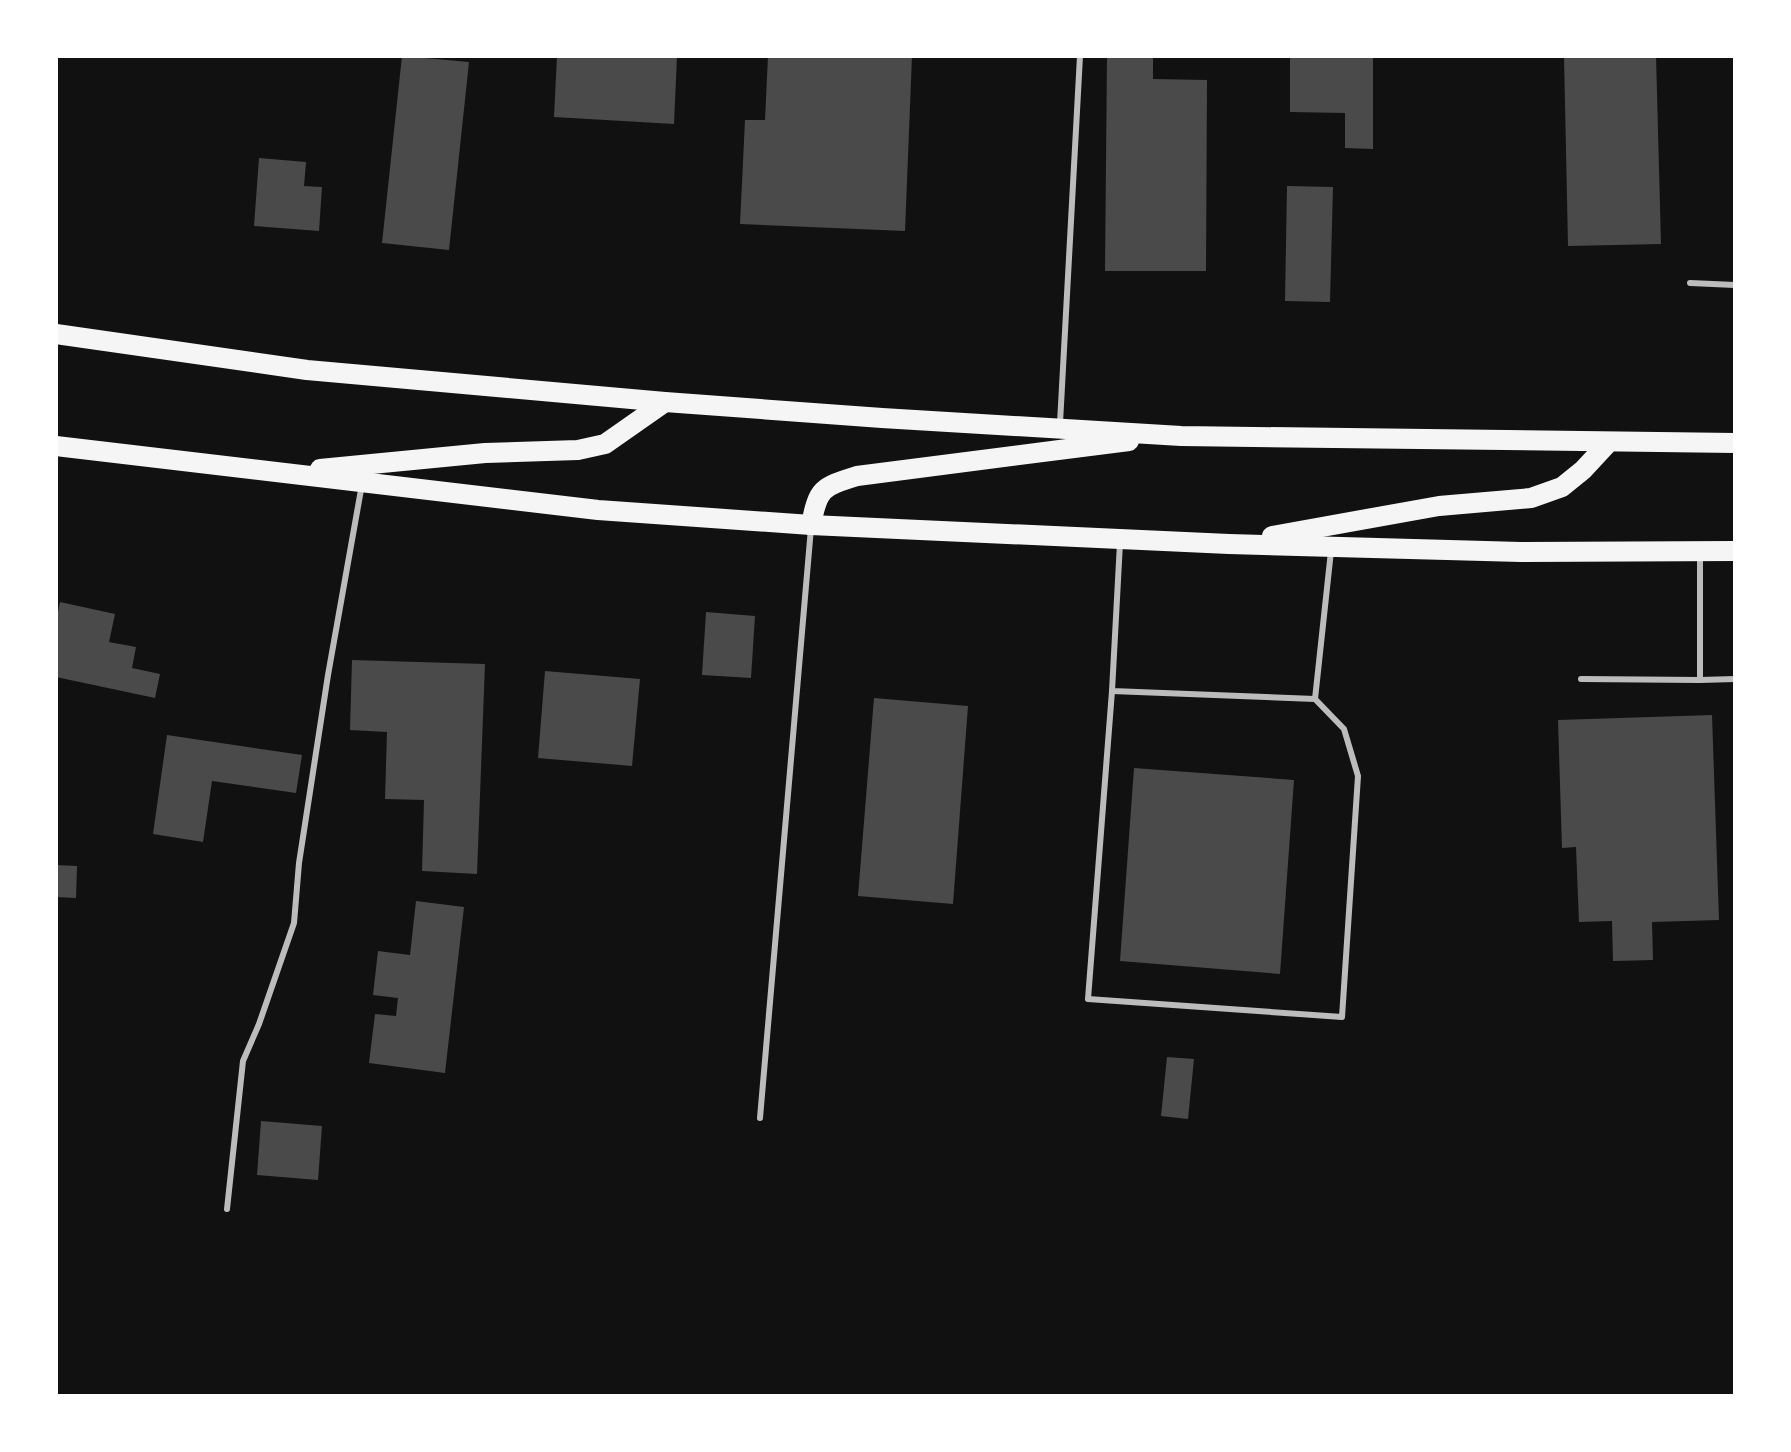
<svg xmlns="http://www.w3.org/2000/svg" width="1791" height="1452" font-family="Literata,serif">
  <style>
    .building { fill: #4a4a4a }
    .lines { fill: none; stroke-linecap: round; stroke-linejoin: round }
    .service { stroke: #bcbcbc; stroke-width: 6 }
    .primary { stroke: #f5f5f5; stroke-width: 20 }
  </style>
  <rect width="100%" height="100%" fill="#111"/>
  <g class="building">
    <polygon points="402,56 469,62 449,250 382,243"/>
    <polygon points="557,56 677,56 674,124 554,117"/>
    <polygon points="768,56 912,56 905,231 740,224 745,120 765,120"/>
    <polygon points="1107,56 1153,56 1153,79 1207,80 1206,271 1105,271"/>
    <polygon points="1290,56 1373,56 1373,149 1345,148 1345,113 1290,112"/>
    <polygon points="1564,56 1656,56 1661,244 1568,246"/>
    <polygon points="259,158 306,162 304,186 322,187 319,231 254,226"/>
    <polygon points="1287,186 1333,187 1330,302 1285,301"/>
    <polygon points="60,602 115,614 109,642 136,647 132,668 160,674 155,698 56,677 56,621"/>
    <polygon points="706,612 755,616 751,678 702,675"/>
    <polygon points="352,660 485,664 477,874 422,871 424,800 385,799 387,732 350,730"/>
    <polygon points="545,671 640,679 632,766 538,758"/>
    <polygon points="874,698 968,706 953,904 858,896"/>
    <polygon points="1712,715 1719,920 1652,922 1653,960 1613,961 1612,921 1579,922 1576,847 1562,848 1558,720"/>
    <polygon points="167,735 302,755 296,793 212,781 203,842 153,834"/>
    <polygon points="1134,768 1294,780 1280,974 1120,961"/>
    <polygon points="56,865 77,866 76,898 56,897"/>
    <polygon points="416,901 464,907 445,1073 369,1063 375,1014 396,1016 398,998 373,995 378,951 410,955"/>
    <polygon points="1167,1057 1194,1059 1188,1119 1161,1116"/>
    <polygon points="261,1121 322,1126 318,1180 257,1175"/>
  </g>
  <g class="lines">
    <g class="service">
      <polyline points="1690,283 1735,285"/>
      <polyline points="1060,423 1080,56"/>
      <polyline points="1120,543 1112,691 1315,699 1331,551"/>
      <polyline points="1700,554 1700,680 1735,679"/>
      <polyline points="1581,679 1700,680"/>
      <polyline points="1112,691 1088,999 1342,1017 1358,776 1344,729 1315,699"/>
      <polyline points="760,1118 811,528"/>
      <polyline points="227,1209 243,1061 259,1024 294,923 299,863 328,675 362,484"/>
    </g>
    <g class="primary">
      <polyline points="56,334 307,370 665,402 882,418 1181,436 1735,443"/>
      <polyline points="56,446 598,510 811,525 1229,544 1521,552 1735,551"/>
      <polyline points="320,469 485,453 578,450 605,444 665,402"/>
      <path d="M811,525C818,488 822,487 857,476L1129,441"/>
      <polyline points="1272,536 1439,506 1531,498 1562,487 1583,470 1609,442"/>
    </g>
  </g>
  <rect width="1791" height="1452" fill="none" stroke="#ffffff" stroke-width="116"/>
</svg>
